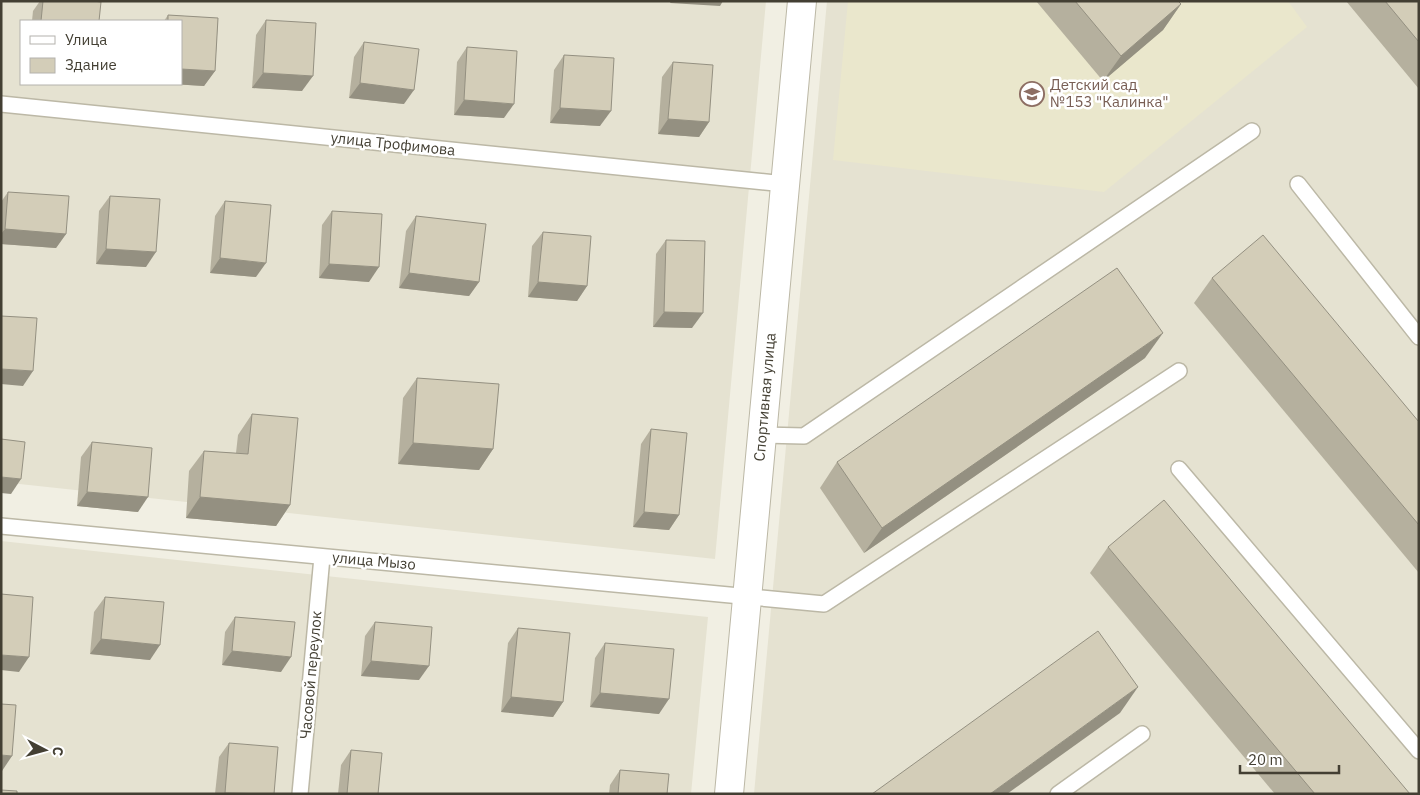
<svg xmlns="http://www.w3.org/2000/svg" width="1420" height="795" font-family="'IBM Plex Sans',sans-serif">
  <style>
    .residential { fill: #e5e2d1; fill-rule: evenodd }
    .education { fill: #eae7cc }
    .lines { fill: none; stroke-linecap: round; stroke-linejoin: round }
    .service-casing { stroke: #bcb8a6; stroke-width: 18 }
    .minor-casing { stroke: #bcb8a6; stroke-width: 30 }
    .service { stroke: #fff; stroke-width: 15 }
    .minor { stroke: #fff; stroke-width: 28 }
    .wall { fill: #b5b09e }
    .shaded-wall { fill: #949081 }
    .building { fill: #d3cdb8; stroke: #949081 }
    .labels { text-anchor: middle; stroke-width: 5; stroke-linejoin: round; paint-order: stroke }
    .education-label { font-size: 15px; fill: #785e54; stroke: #fff; text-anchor: start }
    .street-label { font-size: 15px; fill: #433f33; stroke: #fff }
  </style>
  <rect width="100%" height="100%" fill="#f1efe3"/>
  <g class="residential">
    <path d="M1,1H766L715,559L1,482ZM21,21H181V84H21Z"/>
    <polygon points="827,1 1419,1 1419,794 754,794"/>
    <polygon points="1,541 708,617 691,794 1,794"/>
  </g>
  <polygon class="education" points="848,1 1288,1 1307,27 1104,192 833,160"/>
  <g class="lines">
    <defs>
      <g id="service">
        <polyline points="1,104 785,184"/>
        <polyline points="1298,184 1419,337"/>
        <polyline points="762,435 804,436 1252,131"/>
        <polyline points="1179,469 1419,751"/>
        <polyline points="1,526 824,604 1179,371"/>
        <polyline points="300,794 322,557"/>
        <polyline points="1058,794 1142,734"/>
      </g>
      <polyline id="minor" points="729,794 802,1"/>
    </defs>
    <use href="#service" class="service-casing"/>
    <use href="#minor" class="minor-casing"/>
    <use href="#service" class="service"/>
    <use href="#minor" class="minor"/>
  </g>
  <g class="wall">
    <polygon points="40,1 43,1 99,21 32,21 33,11"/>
    <polygon points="1036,1 1178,1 1181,4 1163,30 1103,81"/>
    <polygon points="1346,1 1419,1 1419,89"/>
    <polygon points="168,15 218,18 215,71 204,86 172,84 181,84 181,21 164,21"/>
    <polygon points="266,20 302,91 252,88 256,35"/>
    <polygon points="364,42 404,104 349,98 354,57"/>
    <polygon points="467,47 504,118 454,115 457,62"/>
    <polygon points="564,55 600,126 550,123 554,70"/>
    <polygon points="673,62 709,122 699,137 658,134 662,77"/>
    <polygon points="8,192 66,234 56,248 1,244 1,202"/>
    <polygon points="110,196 146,267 96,264 99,211"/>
    <polygon points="225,201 256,277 210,273 215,216"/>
    <polygon points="332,211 369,282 319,278 322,225"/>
    <polygon points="416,216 479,282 469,296 399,288 406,231"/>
    <polygon points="543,232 587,286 577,301 528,297 532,246"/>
    <polygon points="666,240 692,328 653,327 656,254"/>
    <polygon points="1212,278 1419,422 1419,573 1194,303"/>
    <polygon points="1145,358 864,553 820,488 837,462"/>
    <polygon points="417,378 493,449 479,470 398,464 403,398"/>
    <polygon points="252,414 290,505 276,526 186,518 189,471 204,451 236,453 238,435"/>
    <polygon points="651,429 679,515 669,530 633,527 641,444"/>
    <polygon points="92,442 138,512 77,506 81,457"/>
    <polygon points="1108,547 1410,794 1275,794 1090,573"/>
    <polygon points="105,597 150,660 90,654 94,612"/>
    <polygon points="235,617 281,672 222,665 225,632"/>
    <polygon points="375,622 419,680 361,676 365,636"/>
    <polygon points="518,628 563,702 553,717 501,712 508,643"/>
    <polygon points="605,643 659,714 590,707 595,658"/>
    <polygon points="229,743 274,794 215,794 219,757"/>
    <polygon points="351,750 378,794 338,794 341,765"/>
    <polygon points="620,770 667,794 609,794 610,785"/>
  </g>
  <g class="shaded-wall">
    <polygon points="671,1 723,1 720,6 670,3"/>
    <polygon points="1181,4 1163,30 1103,81 1121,56"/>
    <polygon points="181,69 215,71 204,86 172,84 181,84"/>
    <polygon points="263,73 313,76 302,91 252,88"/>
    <polygon points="360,83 414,90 404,104 349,98"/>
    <polygon points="464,100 514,104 504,118 454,115"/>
    <polygon points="560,108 611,111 600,126 550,123"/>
    <polygon points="668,119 709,122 699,137 658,134"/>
    <polygon points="5,229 66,234 56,248 1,244 1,234"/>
    <polygon points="106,249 156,252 146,267 96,264"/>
    <polygon points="220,258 266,263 256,277 210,273"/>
    <polygon points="329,264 379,267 369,282 319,278"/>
    <polygon points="409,273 479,282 469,296 399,288"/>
    <polygon points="538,282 587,286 577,301 528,297"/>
    <polygon points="664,312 703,313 692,328 653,327"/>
    <polygon points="1163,333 1145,358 864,553 882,528"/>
    <polygon points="1,369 33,371 23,386 1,384"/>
    <polygon points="413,443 493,449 479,470 398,464"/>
    <polygon points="1,477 21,479 11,494 1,493"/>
    <polygon points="87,492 148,497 138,512 77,506"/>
    <polygon points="200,497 290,505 276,526 186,518"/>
    <polygon points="644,512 679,515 669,530 633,527"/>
    <polygon points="101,639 160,645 150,660 90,654"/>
    <polygon points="232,651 291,657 281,672 222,665"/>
    <polygon points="1,655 29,657 19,672 1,670"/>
    <polygon points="371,661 429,666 419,680 361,676"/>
    <polygon points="1138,687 1120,713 1007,794 990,794"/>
    <polygon points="600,693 669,699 659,714 590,707"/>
    <polygon points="511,697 563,702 553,717 501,712"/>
    <polygon points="1,755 12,756 2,771 1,771"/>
  </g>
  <g class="building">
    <polygon points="43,1 93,1 101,2 99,21 41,21"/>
    <polygon points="1075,1 1178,1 1181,4 1121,56"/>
    <polygon points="1385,1 1419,1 1419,42"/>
    <polygon points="168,15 218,18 215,71 181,69 181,21 168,21"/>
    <polygon points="266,20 316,23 313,76 263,73"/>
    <polygon points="364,42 419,49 414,90 360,83"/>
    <polygon points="467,47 517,51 514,104 464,100"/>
    <polygon points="564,55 614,58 611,111 560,108"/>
    <polygon points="673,62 713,65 709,122 668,119"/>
    <polygon points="8,192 69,196 66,234 5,229"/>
    <polygon points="110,196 160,199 156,252 106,249"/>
    <polygon points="225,201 271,205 266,263 220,258"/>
    <polygon points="332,211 382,214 379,267 329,264"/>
    <polygon points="416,216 486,224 479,282 409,273"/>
    <polygon points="543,232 591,236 587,286 538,282"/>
    <polygon points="1263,235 1419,422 1419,525 1212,278"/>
    <polygon points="666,240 705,241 703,313 664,312"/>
    <polygon points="1117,268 1163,333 882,528 837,462"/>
    <polygon points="1,316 37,318 33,371 1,369"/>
    <polygon points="417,378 499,384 493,449 413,443"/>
    <polygon points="252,414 298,418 290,505 200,497 204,451 248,454"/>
    <polygon points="651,429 687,433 679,515 644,512"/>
    <polygon points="1,439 25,442 21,479 1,477"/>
    <polygon points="92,442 152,448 148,497 87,492"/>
    <polygon points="1164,500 1410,794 1315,794 1108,547"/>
    <polygon points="1,594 33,597 29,657 1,655"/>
    <polygon points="105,597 164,602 160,645 101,639"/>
    <polygon points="235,617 295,622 291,657 232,651"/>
    <polygon points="375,622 432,627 429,666 371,661"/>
    <polygon points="518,628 570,633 563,702 511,697"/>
    <polygon points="1098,631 1138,687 990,794 872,794"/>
    <polygon points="605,643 674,649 669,699 600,693"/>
    <polygon points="1,704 16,705 12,756 1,755"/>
    <polygon points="229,743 278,747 274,794 225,793"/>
    <polygon points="351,750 382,753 378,794 347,794"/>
    <polygon points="620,770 669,774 667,794 618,794"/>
    <polygon points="1,790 17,791 17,794 1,794"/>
  </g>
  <defs>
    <symbol id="school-ring" viewBox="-11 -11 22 22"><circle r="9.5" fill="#fff" stroke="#8d6e63" stroke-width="1.5"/><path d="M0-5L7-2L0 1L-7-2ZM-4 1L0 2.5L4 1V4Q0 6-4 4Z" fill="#8d6e63"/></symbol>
  </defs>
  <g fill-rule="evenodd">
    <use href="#school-ring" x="1018" y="80" width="28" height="28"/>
  </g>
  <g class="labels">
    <g class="education-label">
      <text x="1050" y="90">Детский сад<tspan x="1050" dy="17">№153 "Калинка"</tspan></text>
    </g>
    <g class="street-label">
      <text transform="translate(393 144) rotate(6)" y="5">улица Трофимова</text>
      <text transform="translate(765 397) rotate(-85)" y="5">Спортивная улица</text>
      <text transform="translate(374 561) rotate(5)" y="5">улица Мызо</text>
      <text transform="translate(311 675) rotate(-85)" y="5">Часовой переулок</text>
    </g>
  </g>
  <rect width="1420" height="795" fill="none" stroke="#433f33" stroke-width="5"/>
  <rect x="20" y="20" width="162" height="65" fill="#ffffff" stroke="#b4b2ad"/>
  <rect x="30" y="36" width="25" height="8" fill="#ffffff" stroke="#b4b2ad"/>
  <text x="65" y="45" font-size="15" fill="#433f33">Улица</text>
  <rect x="30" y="58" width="25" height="15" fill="#d3cdb8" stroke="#b4b2ad"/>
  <text x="65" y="70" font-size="15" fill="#433f33">Здание</text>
  <g transform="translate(45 750) rotate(96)" stroke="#ffffff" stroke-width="4" paint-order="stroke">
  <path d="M0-4L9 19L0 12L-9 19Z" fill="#433f33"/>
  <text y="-8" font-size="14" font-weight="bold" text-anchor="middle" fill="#433f33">С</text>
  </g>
  <path d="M1240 765v8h99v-8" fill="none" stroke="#433f33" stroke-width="2.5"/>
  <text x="1248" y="765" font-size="15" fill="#433f33" stroke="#ffffff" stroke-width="4" paint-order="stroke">20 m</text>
</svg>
